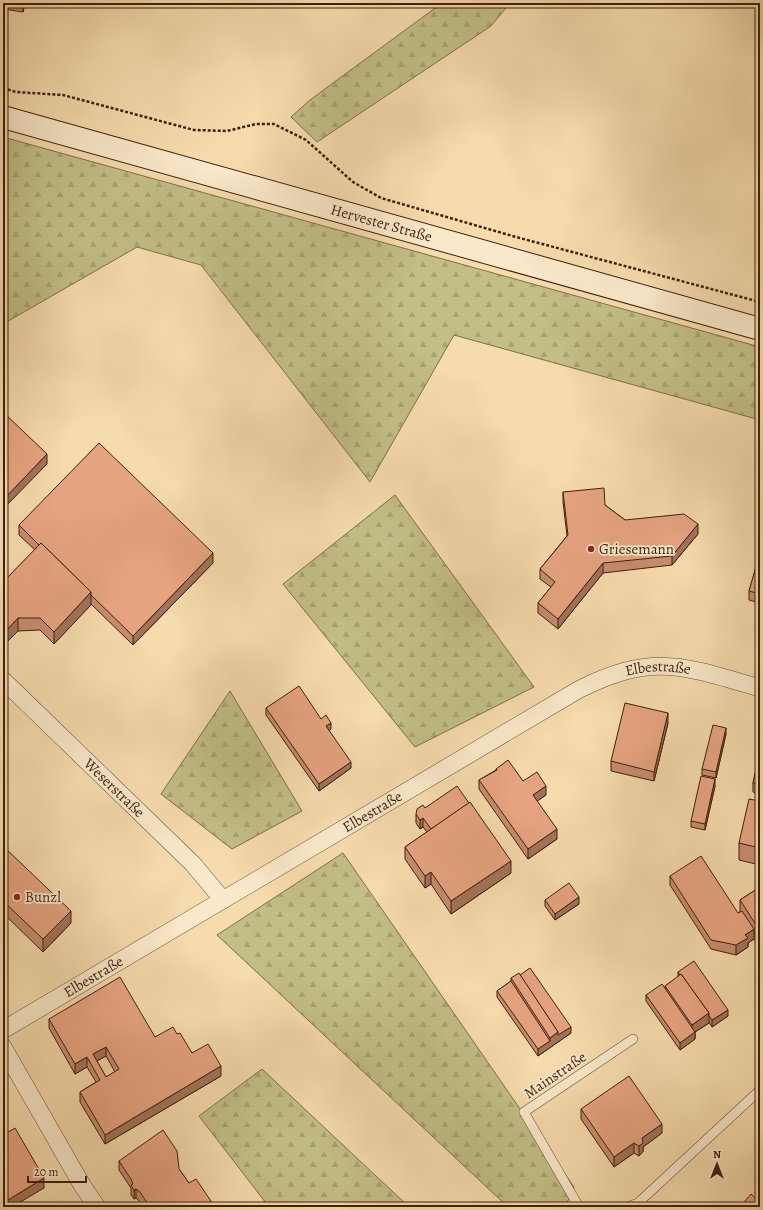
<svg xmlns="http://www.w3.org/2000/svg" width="763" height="1210" font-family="Alegreya,serif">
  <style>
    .forest { fill: url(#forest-firs); stroke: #806e4a }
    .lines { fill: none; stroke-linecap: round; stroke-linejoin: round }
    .service-casing { stroke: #6d4e36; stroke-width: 10 }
    .minor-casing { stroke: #6d4e36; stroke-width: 18 }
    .secondary-casing { stroke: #3f1f0e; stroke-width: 24 }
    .path { stroke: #3f1f0e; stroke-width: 2.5; stroke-dasharray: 3 2; stroke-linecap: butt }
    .service { stroke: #f9e8ca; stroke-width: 9 }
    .minor { stroke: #f9e8ca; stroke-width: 17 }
    .secondary { stroke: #f9e8ca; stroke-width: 22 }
    .wall { fill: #c78d6f; stroke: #3f1f0e; fill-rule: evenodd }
    .shaded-wall { fill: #a2735a; stroke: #3f1f0e }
    .building { fill: #e7a481; stroke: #3f1f0e; fill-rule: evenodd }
    .poi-dot { fill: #8f2418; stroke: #f9e8ca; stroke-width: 1.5 }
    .labels { text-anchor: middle; stroke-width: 3.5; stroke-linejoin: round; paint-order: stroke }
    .street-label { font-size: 15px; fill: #3f1f0e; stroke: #f9e8ca }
    .poi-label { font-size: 15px; fill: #3f1f0e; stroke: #f9e8ca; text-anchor: start }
  </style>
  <defs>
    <pattern id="forest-firs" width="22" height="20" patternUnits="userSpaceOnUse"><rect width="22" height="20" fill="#c2be86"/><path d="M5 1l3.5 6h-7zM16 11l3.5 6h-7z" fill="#a8a372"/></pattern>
  </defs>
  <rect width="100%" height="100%" fill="#f6dbad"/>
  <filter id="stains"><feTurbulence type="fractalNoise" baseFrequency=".005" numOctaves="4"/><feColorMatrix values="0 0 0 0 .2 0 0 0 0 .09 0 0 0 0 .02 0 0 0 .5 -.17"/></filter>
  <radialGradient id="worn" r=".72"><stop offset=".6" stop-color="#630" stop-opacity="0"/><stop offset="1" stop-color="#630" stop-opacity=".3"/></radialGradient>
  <g class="forest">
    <polygon points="442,3 510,3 491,26 317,142 291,117 310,100"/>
    <polygon points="3,137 760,347 760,420 454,335 370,482 201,265 137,247 3,324"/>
    <polygon points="395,495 534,687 415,747 283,584"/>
    <polygon points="230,691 302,811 232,849 161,794"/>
    <polygon points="343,853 574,1187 565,1207 508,1207 217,935"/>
    <polygon points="262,1069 409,1207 269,1207 199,1116"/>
  </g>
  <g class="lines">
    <defs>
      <g id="service">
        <polyline points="579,1207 524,1112 633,1039"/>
        <polyline points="628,1207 638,1203 760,1090"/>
      </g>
      <g id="minor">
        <path id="s1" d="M3,680L193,864L223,900"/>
        <path id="s2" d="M3,1030L578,690C653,652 683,666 760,688"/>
        <polyline points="3,1047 82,1185 97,1207"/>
      </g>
      <g id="secondary">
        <path id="s3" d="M3,117L760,329"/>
      </g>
    </defs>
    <use href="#service" class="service-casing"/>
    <use href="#minor" class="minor-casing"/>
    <use href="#secondary" class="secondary-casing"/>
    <polyline class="path" points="3,88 16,92 63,95 194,130 227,131 256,124 274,124 306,140 353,182 381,198 516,237 760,302"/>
    <use href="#service" class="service"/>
    <use href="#minor" class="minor"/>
    <use href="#secondary" class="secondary"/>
  </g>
  <g class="wall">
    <polygon points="3,3 25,3 23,12 3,9"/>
    <polygon points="563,492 605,505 625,520 698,534 672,565 603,573 558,629 538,613 538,603 551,587 540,579 540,569 567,536 563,502"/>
    <polygon points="19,525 213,563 133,645 91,604 54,644 40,630 18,631 4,645 3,644 3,582 35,550 19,535"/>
    <polygon points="760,553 760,603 749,600 749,591"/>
    <polygon points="266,708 321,719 331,729 329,730 351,768 319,791 266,715"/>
    <polygon points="668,723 654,781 611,771 611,761"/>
    <polygon points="726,734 716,778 702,775 702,769"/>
    <polygon points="760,751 760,794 753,792 753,783"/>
    <polygon points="496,769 523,781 546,795 537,801 557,839 528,859 479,789 479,780 496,770"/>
    <polygon points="715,786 705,830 691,827 691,821"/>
    <polygon points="760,801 760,865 739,860 739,843"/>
    <polygon points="425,808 511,873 451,914 431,884 425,888 405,859 405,847 427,832 423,827 420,829 416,823 416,814"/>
    <polygon points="3,846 71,923 43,952 3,913"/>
    <polygon points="670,876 738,913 740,912 740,900 760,887 760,948 754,939 748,943 748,947 736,955 711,949 670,885"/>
    <polygon points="545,900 579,904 555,920 545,906"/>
    <polygon points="678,972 728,1016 712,1027 709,1022 709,1023 695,1032 695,1039 680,1050 646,1001 646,995 665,989 665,986 678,977"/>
    <polygon points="511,978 571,1033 538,1056 497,997 497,991 511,981"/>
    <path d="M49,1019L155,1037L177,1034L192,1053L221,1076L105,1144L80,1102V1092L96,1082L87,1067L75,1074L49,1028ZM106,1056L115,1072L106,1077L97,1061Z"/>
    <polygon points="581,1109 662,1133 643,1147 643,1152 639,1156 634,1153 614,1167 581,1119"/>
    <polygon points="119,1161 179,1169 189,1183 215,1207 144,1207 140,1202 136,1198 134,1199 131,1195 131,1188 119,1170"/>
  </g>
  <g class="shaded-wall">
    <polygon points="23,3 25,3 23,12"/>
    <polygon points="47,454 47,464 3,509 3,500"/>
    <polygon points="698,524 698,534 672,565 672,556"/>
    <polygon points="213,553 213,563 133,645 133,636"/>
    <polygon points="603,563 603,573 558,629 558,619"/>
    <polygon points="91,592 91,605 54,644 54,632"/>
    <polygon points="18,618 18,631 4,645 4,633"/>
    <polygon points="668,713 668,723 654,781 654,772"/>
    <polygon points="331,723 331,729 326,732 326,726"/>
    <polygon points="726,728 726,734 716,778 716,772"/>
    <polygon points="351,762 351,768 319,791 319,784"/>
    <polygon points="715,779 715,786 705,830 705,824"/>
    <polygon points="546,786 546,795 533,804 533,795"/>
    <polygon points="423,818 423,827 420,829 420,820"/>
    <polygon points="557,829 557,839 528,859 528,849"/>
    <polygon points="511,861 511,873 451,914 451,901"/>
    <polygon points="431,872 431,884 425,888 425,876"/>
    <polygon points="579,897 579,904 555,920 555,914"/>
    <polygon points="71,911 71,923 43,952 43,939"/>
    <polygon points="754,929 754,939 748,943 748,947 736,955 736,945 745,935"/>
    <polygon points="728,1010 728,1016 712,1027 712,1020"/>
    <polygon points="709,1013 709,1023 695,1032 695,1039 680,1050 680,1043 692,1034 692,1025"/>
    <polygon points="571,1027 571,1033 538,1056 538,1049 550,1041 550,1038 558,1032"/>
    <polygon points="106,1047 106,1056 93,1063 93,1054"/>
    <polygon points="87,1057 87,1067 75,1074 75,1064"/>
    <polygon points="221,1066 221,1076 105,1144 105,1135"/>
    <polygon points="662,1124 662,1133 643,1147 643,1152 639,1156 639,1146 642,1138"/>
    <polygon points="634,1143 634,1153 614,1167 614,1157"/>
    <polygon points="44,1178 44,1188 12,1207 3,1207 3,1203"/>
    <polygon points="136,1189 136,1198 134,1199 134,1190"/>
    <polygon points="162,1204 162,1207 157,1207"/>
  </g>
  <g class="building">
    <polygon points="3,412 47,454 3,500"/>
    <polygon points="99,443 213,553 133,636 91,595 91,592 41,543 39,545 19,525"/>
    <polygon points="604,488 605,505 625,520 684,514 698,524 672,556 603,563 558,619 538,603 555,582 540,569 568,535 563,492"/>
    <polygon points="41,543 91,592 54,632 40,618 18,618 4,633 3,632 3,582"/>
    <polygon points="760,553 760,594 749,591"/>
    <polygon points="299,686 321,719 326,715 331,723 326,726 351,762 319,784 266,708"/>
    <polygon points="625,703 668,713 654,772 611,761"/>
    <polygon points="713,725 726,728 716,772 702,769"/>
    <polygon points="760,751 760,785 753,783"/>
    <polygon points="508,760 523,781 537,772 546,786 533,795 557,829 528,849 479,780 497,770 496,769"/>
    <polygon points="701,776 715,779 705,824 691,821"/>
    <polygon points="457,786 469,803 431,829 423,818 420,820 416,814 417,809 423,805 425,808"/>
    <polygon points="749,799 760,801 760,848 739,843"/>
    <polygon points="470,802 511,861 451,901 431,872 425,876 405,847"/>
    <polygon points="3,846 71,911 43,939 3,901"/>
    <polygon points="701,856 738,913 742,911 754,929 745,935 748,938 736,945 711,940 670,876"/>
    <polygon points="569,883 579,897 555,914 545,900"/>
    <polygon points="760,887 760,931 740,900"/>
    <polygon points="694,961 728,1010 712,1020 709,1016 709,1013 681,974 680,975 678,972"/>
    <polygon points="530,968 571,1027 558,1035 558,1032 520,975"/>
    <polygon points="519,973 558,1032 550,1038 511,978"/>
    <polygon points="681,974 709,1013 692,1025 665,986"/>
    <path d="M120,977L155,1037L173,1027L177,1034L180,1033L192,1053L208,1044L221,1066L105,1135L80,1092L100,1080L87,1057L75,1064L49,1019ZM106,1047L119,1069L106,1077L93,1054Z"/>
    <polygon points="511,981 550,1041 538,1049 497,991"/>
    <polygon points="662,984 695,1032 680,1043 646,995"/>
    <polygon points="629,1076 662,1124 642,1138 643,1143 639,1146 634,1143 614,1157 581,1109"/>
    <polygon points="15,1128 44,1178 3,1203 3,1135"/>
    <polygon points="163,1130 177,1151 179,1169 189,1183 196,1179 215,1207 164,1207 162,1204 157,1207 150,1207 140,1192 136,1189 134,1190 131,1185 133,1184 131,1179 119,1161"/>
    <polygon points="751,1194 760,1202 760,1207 740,1207"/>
  </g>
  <g class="poi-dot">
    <circle cx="591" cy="549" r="4"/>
    <circle cx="17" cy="897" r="4"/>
  </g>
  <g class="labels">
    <g class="street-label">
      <text dy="5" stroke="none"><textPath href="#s3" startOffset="393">Hervester Straße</textPath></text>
      <text dy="5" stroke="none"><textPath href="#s2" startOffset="752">Elbestraße</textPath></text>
      <text dy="5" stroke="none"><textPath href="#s1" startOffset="155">Weserstraße</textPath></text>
      <text dy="5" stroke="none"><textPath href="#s2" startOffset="429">Elbestraße</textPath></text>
      <text dy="5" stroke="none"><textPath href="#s2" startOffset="105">Elbestraße</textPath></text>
      <text transform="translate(555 1075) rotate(-34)" y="5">Mainstraße</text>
    </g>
    <g class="poi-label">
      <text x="599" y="554">Griesemann</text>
      <text x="25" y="902">Bunzl</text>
    </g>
  </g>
  <rect width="763" height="1210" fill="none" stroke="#f6dbad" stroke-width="16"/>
  <rect x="4" y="4" width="755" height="1202" fill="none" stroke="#3f1f0e" stroke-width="2"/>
  <rect x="8" y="8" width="747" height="1194" fill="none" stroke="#3f1f0e"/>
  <g transform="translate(717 1164)" stroke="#f9e8ca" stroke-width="3" paint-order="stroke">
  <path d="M0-3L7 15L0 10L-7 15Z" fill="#3f1f0e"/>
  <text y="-6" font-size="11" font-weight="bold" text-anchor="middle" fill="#3f1f0e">N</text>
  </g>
  <path d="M28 1176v6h58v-6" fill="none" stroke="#3f1f0e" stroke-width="2"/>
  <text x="34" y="1176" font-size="12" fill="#3f1f0e" stroke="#f9e8ca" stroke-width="3" paint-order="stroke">20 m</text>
  <rect width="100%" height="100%" filter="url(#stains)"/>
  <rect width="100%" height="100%" fill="url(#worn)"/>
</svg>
